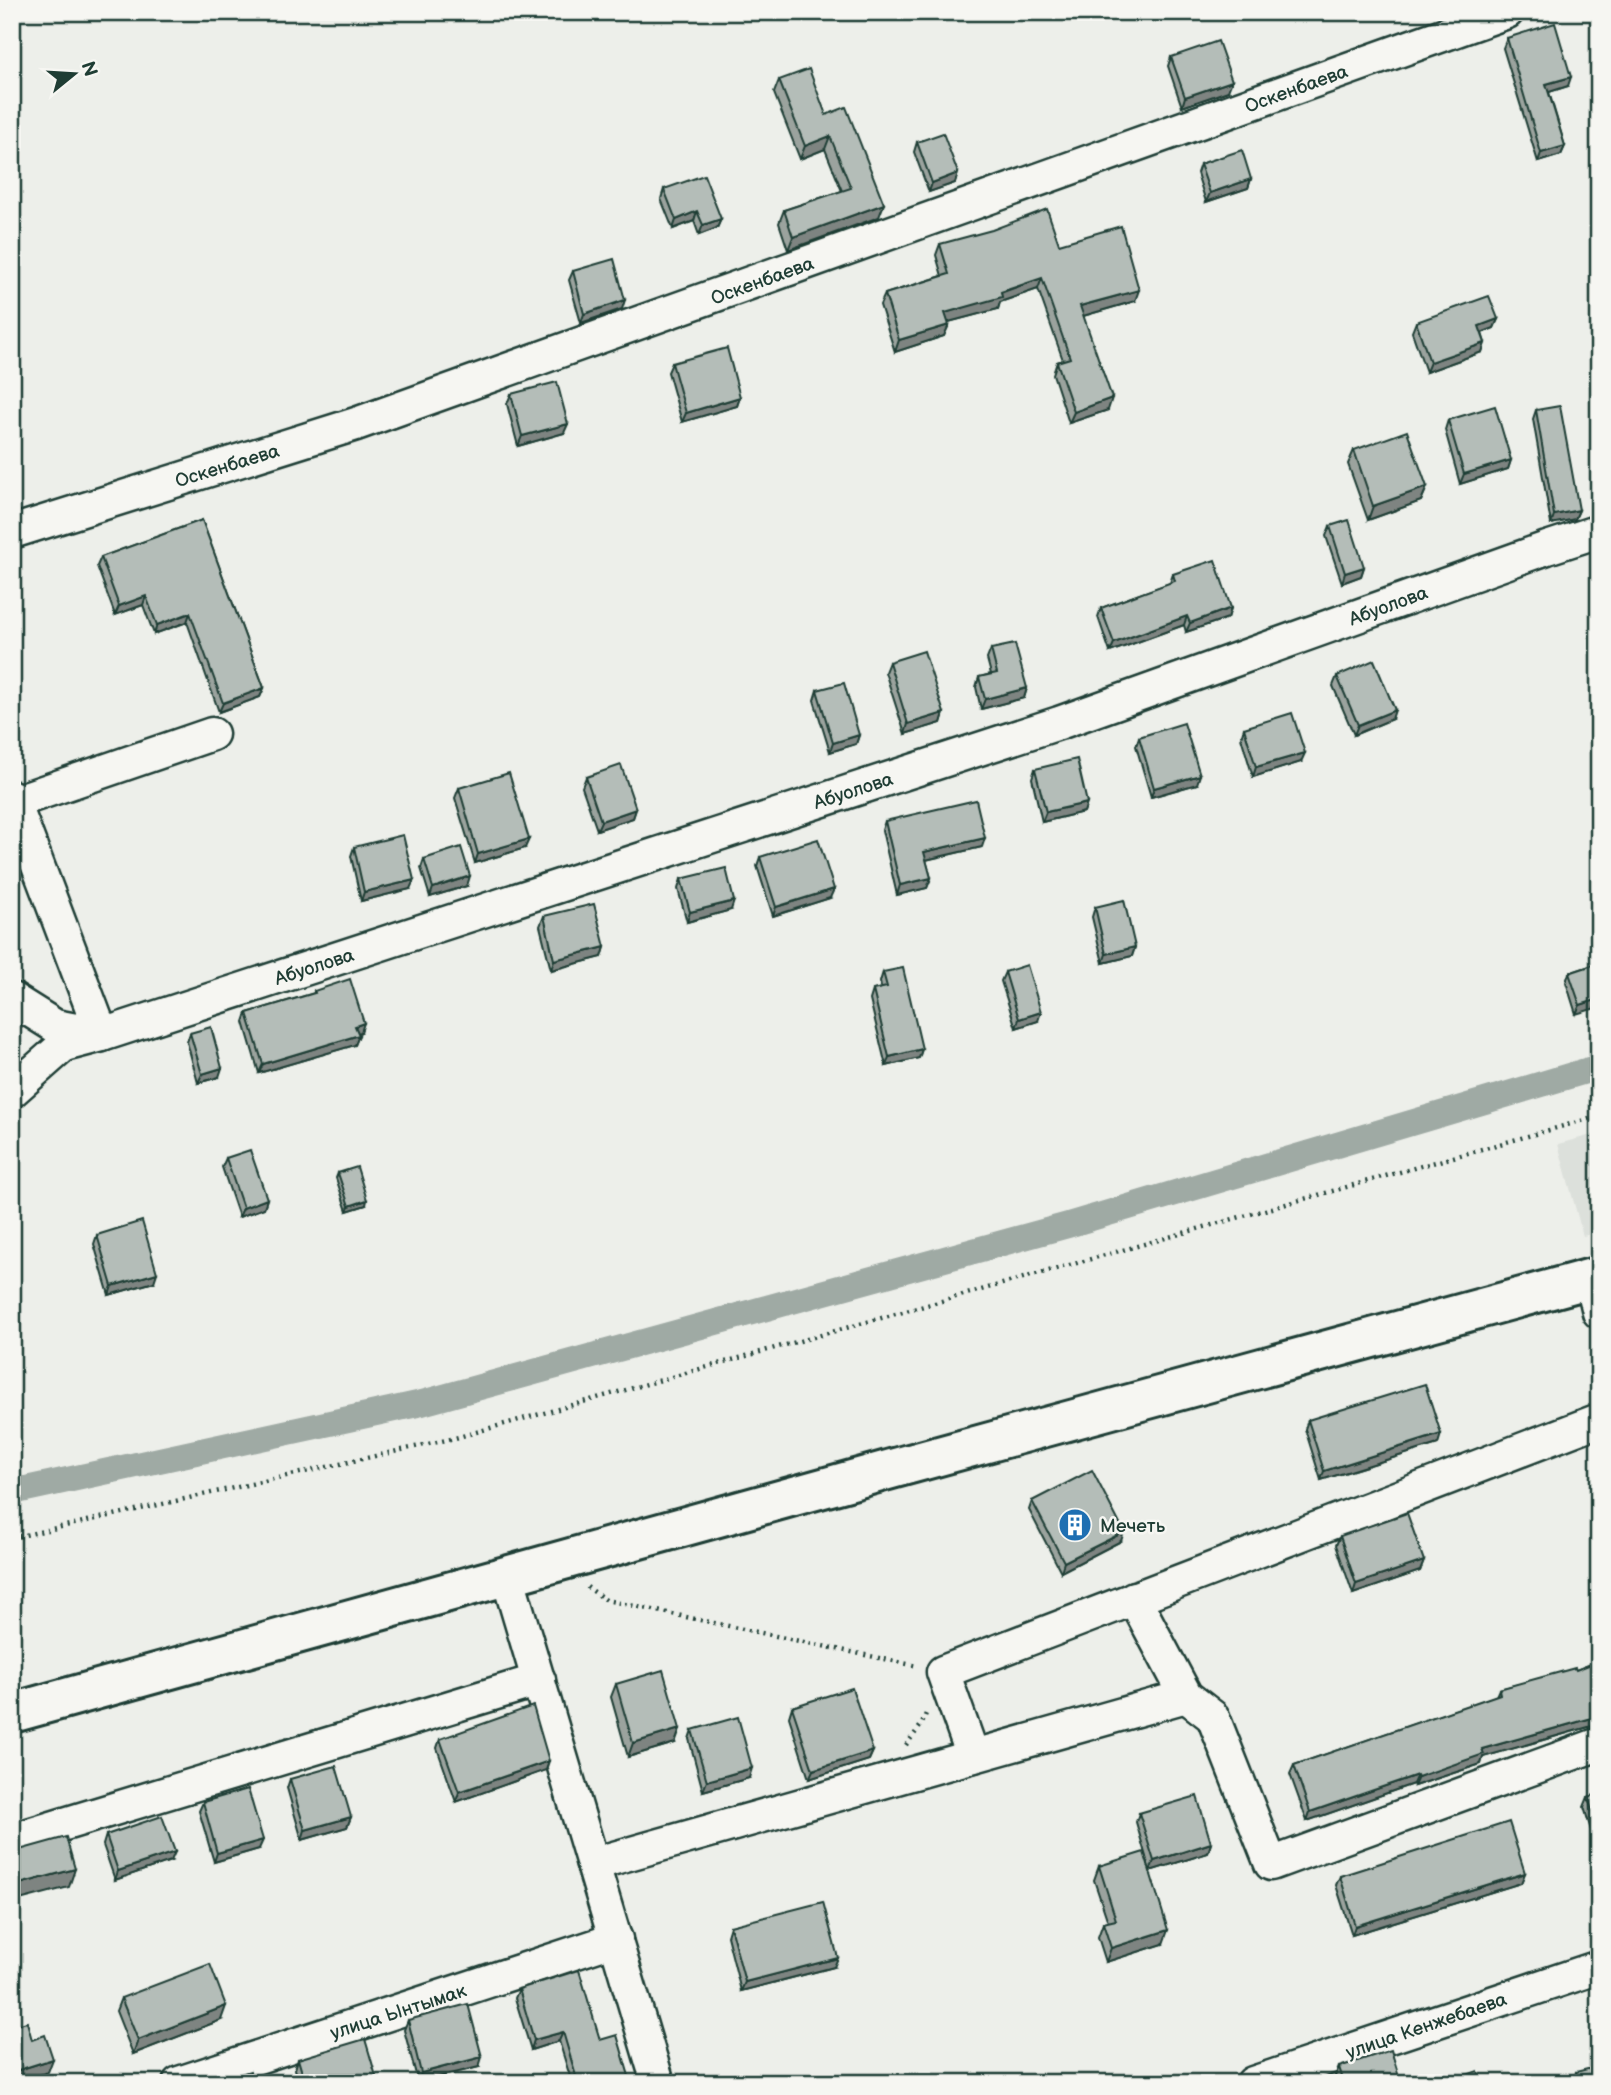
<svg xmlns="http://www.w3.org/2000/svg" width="1611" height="2095" font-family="'Balsamiq Sans',sans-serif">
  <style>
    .built { fill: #dce0db }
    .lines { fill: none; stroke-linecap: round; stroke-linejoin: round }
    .canal { stroke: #9faaa4; stroke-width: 26 }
    .minor-casing { stroke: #1f3d34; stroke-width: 37 }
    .major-casing { stroke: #1f3d34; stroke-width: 44 }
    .path { stroke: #1f3d34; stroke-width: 4.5; stroke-dasharray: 2 5; stroke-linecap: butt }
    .minor { stroke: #f6f6f2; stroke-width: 32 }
    .major { stroke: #f6f6f2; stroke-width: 38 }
    .wall { fill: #9ba39e; stroke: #1f3d34; stroke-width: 2 }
    .shaded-wall { fill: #7e8481; stroke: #1f3d34; stroke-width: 2 }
    .building { fill: #b4bdb8; stroke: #1f3d34; stroke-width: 2 }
    .labels { text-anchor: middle; stroke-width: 5; stroke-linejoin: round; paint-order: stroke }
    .street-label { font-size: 19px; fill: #1f3d34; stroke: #f6f6f2 }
    .poi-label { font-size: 19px; fill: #1f3d34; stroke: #f6f6f2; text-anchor: start }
  </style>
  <rect width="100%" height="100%" fill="#edefea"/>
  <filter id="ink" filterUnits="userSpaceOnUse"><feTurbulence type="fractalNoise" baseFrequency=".0143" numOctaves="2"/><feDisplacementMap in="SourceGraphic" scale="14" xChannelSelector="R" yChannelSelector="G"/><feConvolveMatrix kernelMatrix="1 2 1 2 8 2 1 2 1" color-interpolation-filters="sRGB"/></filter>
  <g filter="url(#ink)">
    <polygon class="built" points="1599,1133 1599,1232 1583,1236 1558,1144"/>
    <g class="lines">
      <polyline class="canal" points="12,1492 422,1403 1068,1225 1599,1067"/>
      <defs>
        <g id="minor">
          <polyline points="12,532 356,424 1507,12"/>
          <polyline points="12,797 102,1035"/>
          <polyline points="14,802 212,734"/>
          <polyline points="12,999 55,1026 97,1034"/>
          <polyline points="12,1091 64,1045 102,1035 1059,723 1547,548 1599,531"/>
          <polyline points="1591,1278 1599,1312"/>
          <polyline points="507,1575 658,2083"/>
          <polyline points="1134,1598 1186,1696 1213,1717 1271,1864 1599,1744"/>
          <polyline points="973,1756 943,1672 1599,1420"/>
          <polyline points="12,1840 539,1680"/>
          <polyline points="593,1864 1186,1696"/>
          <polyline points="179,2083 616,1939"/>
          <polyline points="1253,2083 1599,1967"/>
        </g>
        <polyline id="major" points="12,1713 895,1468 1599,1276"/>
      </defs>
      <use href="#minor" class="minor-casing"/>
      <use href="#major" class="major-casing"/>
      <g class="path">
        <polyline points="12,1538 455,1438 1599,1116"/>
        <polyline points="587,1587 606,1600 917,1666"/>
        <polyline points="906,1745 922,1724 927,1711"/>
      </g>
      <use href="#minor" class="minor"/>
      <use href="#major" class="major"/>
    </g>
    <g class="wall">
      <polygon points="1507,38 1568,86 1549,92 1565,146 1561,155 1538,162 1503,48"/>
      <polygon points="1171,57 1228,91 1182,107 1168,66"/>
      <polygon points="779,80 826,115 879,217 788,250 779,223 784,210 842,191 825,149 800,159 774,93"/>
      <polygon points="917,142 958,173 955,183 929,192 914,152"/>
      <polygon points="1200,164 1251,179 1248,188 1206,202 1197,173"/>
      <polygon points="664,189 721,219 717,228 699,235 694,221 673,229 661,199"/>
      <polygon points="940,244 1059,244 1135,301 1083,316 1108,410 1069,423 1053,374 1057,362 1063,360 1038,289 1000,302 998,309 948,322 944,336 895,352 880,305 885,294 942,276 936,255"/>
      <polygon points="573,271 622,309 581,323 569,280"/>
      <polygon points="1498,319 1494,328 1482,333 1485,343 1482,352 1426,372 1412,332 1416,322"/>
      <polygon points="672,363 740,397 737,406 682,422 668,372"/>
      <polygon points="511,394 564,433 518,446 507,404"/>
      <polygon points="1536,410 1579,510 1575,519 1551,524 1533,419"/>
      <polygon points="1448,420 1511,460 1508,469 1460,484 1445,430"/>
      <polygon points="1354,450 1427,487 1421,501 1368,520 1348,464"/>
      <polygon points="202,520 264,688 260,697 219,712 187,622 154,634 143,605 115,615 97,566 101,557"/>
      <polygon points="1330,526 1364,567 1361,576 1342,583 1326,536"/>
      <polygon points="1173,574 1231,608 1228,618 1186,632 1184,625 1110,652 1098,617 1101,608 1170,583"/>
      <polygon points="991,649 1027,688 1024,698 981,709 976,687 979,677 991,674 987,659"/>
      <polygon points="889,662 944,713 941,723 905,734 885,672"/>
      <polygon points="1337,676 1392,719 1354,735 1333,686"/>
      <polygon points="817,690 859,735 856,744 830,752 814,700"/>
      <polygon points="1244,728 1301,762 1253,777 1241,737"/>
      <polygon points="1139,737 1197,784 1151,797 1136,746"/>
      <polygon points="1035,769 1087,803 1084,812 1042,822 1032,778"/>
      <polygon points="586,777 636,809 633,818 597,830 582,787"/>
      <polygon points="459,788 525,848 475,863 455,798"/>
      <polygon points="885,821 982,847 926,860 931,878 927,888 897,895 882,830"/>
      <polygon points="354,847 410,889 361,901 351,856"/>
      <polygon points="760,857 830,898 773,916 757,866"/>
      <polygon points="424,859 467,886 430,897 421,868"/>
      <polygon points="681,879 731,910 687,922 678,889"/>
      <polygon points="1095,907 1135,947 1132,956 1103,963 1092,917"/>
      <polygon points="544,916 605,947 602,957 551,970 540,926"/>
      <polygon points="1599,963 1576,1014 1566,982 1569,973"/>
      <polygon points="883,972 922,1049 919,1058 886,1066 870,1000 873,990 881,988 880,982"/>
      <polygon points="1005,972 1038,1021 1016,1028 1001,981"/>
      <polygon points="314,991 361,1032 358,1033 359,1035 355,1045 259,1073 244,1022 247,1013 314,993"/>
      <polygon points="190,1033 219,1077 198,1083 187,1042"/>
      <polygon points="226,1158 267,1199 264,1208 239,1217 222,1167"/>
      <polygon points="338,1173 366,1205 347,1211 336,1178"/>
      <polygon points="97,1235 154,1282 109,1295 94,1244"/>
      <polygon points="1308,1420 1438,1444 1321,1480 1305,1429"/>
      <polygon points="1032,1501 1121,1541 1061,1572 1029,1510"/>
      <polygon points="1340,1536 1424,1561 1420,1571 1353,1594 1336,1545"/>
      <polygon points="1599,1661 1599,1724 1483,1757 1481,1764 1414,1786 1413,1784 1307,1821 1290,1774 1294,1765 1496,1696 1499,1689 1576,1670"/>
      <polygon points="616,1684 675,1743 628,1757 611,1697"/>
      <polygon points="792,1707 873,1751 869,1760 809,1779 789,1717"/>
      <polygon points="692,1730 749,1778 703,1791 689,1739"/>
      <polygon points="440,1739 546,1770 456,1802 437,1748"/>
      <polygon points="290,1779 351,1817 347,1827 302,1840 287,1788"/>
      <polygon points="1599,1794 1599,1857 1584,1807 1588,1797"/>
      <polygon points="203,1802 259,1849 214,1862 199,1811"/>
      <polygon points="1139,1813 1211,1843 1208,1853 1150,1871 1136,1822"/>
      <polygon points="106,1835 171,1861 115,1880 103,1845"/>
      <polygon points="1099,1866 1163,1944 1106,1962 1098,1937 1103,1923 1108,1922 1094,1880"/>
      <polygon points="1525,1873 1521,1883 1352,1935 1336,1885 1340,1876"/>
      <polygon points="730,1926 834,1967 741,1991 727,1936"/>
      <polygon points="519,1989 600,2040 631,2083 572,2083 559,2041 531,2050 515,1998"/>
      <polygon points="121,1998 221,2020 133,2054 116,2011"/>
      <polygon points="408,2020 479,2067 418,2082 404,2030"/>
      <polygon points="298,2059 378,2083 299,2083 295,2069"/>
      <polygon points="1339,2067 1401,2083 1337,2083 1335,2076"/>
      <polygon points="1576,2072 1599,2083 1573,2083"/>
    </g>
    <g class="shaded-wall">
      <polygon points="1571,77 1568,86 1543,94 1546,84"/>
      <polygon points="1232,81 1228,91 1182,107 1185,97"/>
      <polygon points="830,136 825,149 800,159 805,146"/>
      <polygon points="1565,146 1561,155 1538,162 1541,153"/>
      <polygon points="958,173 955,183 929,192 932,183"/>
      <polygon points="1251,179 1248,188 1206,202 1210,193"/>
      <polygon points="884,204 879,217 788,250 793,237"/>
      <polygon points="697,211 694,221 673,229 676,220"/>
      <polygon points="721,219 717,228 699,235 703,225"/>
      <polygon points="1042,278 1038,289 1000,302 998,309 941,324 945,313"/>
      <polygon points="1139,290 1135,301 1076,318 1080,306"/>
      <polygon points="625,300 622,309 581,323 584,314"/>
      <polygon points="1498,319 1494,328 1476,335 1479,326"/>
      <polygon points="949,325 944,336 895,352 899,340"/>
      <polygon points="1485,343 1482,352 1426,372 1430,362"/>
      <polygon points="740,397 737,406 682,422 686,413"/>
      <polygon points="1112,398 1108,410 1069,423 1074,412"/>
      <polygon points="568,424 564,433 518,446 522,436"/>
      <polygon points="1511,460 1508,469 1460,484 1464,474"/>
      <polygon points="1427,487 1421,501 1368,520 1373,506"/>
      <polygon points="1579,510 1575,519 1551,524 1554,515"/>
      <polygon points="1364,567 1361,576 1342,583 1345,573"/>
      <polygon points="146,596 143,605 115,615 119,606"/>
      <polygon points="1231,608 1228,618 1186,632 1190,623"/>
      <polygon points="190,613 187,622 154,634 157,625"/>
      <polygon points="1187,616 1184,625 1110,652 1114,643"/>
      <polygon points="264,688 260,697 219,712 223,703"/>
      <polygon points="1027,688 1024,698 981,709 985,699"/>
      <polygon points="1395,710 1392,719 1354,735 1358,725"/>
      <polygon points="944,713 941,723 905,734 908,724"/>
      <polygon points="859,735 856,744 830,752 833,743"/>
      <polygon points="1305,753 1301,762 1253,777 1256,767"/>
      <polygon points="1200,775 1197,784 1151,797 1154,788"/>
      <polygon points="1087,803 1084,812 1042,822 1046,812"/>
      <polygon points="636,809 633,818 597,830 601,821"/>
      <polygon points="985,838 982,847 921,861 924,852"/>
      <polygon points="529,839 525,848 475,863 478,854"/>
      <polygon points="470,876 467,886 430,897 433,888"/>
      <polygon points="931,878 927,888 897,895 900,885"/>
      <polygon points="414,880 410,889 361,901 364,892"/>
      <polygon points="834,889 830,898 773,916 776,907"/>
      <polygon points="734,901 731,910 687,922 690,912"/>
      <polygon points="605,947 602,957 551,970 554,960"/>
      <polygon points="1135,947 1132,956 1103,963 1106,954"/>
      <polygon points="1599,999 1599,1007 1576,1014 1580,1005"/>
      <polygon points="1041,1012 1038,1021 1016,1028 1019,1019"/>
      <polygon points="364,1023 361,1032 352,1035 355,1026"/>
      <polygon points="359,1035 355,1045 259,1073 263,1064"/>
      <polygon points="922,1049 919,1058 886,1066 889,1057"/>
      <polygon points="222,1068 219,1077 198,1083 202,1074"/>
      <polygon points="267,1199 264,1208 239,1217 243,1208"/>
      <polygon points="367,1200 366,1205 347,1211 349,1206"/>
      <polygon points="157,1273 154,1282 109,1295 112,1286"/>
      <polygon points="1441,1434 1438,1444 1321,1480 1324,1471"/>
      <polygon points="1124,1532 1121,1541 1061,1572 1064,1562"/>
      <polygon points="1424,1561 1420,1571 1353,1594 1356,1584"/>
      <polygon points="1599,1716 1599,1724 1483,1757 1481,1764 1414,1786 1418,1777 1482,1749"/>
      <polygon points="680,1729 675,1743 628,1757 633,1743"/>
      <polygon points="873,1751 869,1760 809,1779 813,1770"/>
      <polygon points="549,1761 546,1770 456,1802 459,1792"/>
      <polygon points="752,1768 749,1778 703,1791 707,1781"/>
      <polygon points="1417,1775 1413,1784 1307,1821 1310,1812"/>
      <polygon points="351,1817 347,1827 302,1840 305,1830"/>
      <polygon points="263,1840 259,1849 214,1862 217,1853"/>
      <polygon points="1211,1843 1208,1853 1150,1871 1154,1861"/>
      <polygon points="175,1852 171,1861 115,1880 118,1871"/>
      <polygon points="75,1869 69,1887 12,1902 12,1886"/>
      <polygon points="1525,1873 1521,1883 1352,1935 1355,1926"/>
      <polygon points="1168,1930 1163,1944 1106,1962 1111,1948"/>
      <polygon points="838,1958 834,1967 741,1991 745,1982"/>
      <polygon points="226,2006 221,2020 133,2054 138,2040"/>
      <polygon points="563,2032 559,2041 531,2050 534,2040"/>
      <polygon points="482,2057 479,2067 418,2082 421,2073"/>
      <polygon points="53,2059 48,2072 17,2083 12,2083 12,2072"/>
    </g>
    <g class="building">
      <polygon points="1555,23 1571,77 1546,84 1565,146 1541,153 1507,38"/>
      <polygon points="1218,41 1232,81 1185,97 1171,57"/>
      <polygon points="809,69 826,115 846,107 884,204 793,237 784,210 851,188 830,136 805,146 779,80"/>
      <polygon points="943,133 958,173 932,183 917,142"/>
      <polygon points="1242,150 1251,179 1210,193 1200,164"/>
      <polygon points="704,175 721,219 703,225 697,211 676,220 664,189"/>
      <polygon points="1047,209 1059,244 1121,226 1139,290 1080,306 1112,398 1074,412 1057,362 1070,358 1042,278 1001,292 1002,297 945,313 949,325 899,340 885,294 949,274 940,244 992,230"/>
      <polygon points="614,259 625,300 584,314 573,271"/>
      <polygon points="1489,296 1498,319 1479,326 1485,343 1430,362 1416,322"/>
      <polygon points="727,348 740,397 686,413 672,363"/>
      <polygon points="557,382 568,424 522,436 511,394"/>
      <polygon points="1495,406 1511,460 1464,474 1448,420"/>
      <polygon points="1560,406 1579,510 1554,515 1536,410"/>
      <polygon points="1407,431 1427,487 1373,506 1354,450"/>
      <polygon points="202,520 264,688 223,703 190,613 157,625 146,596 119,606 101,557"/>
      <polygon points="1349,520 1364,567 1345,573 1330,526"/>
      <polygon points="1215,560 1231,608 1190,623 1187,616 1114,643 1101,608 1175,581 1173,574"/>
      <polygon points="1015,644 1027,688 985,699 979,677 997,673 991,649"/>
      <polygon points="924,651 944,713 908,724 889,662"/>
      <polygon points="1374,660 1395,710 1358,725 1337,676"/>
      <polygon points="844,683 859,735 833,743 817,690"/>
      <polygon points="1292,713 1305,753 1256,767 1244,728"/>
      <polygon points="1184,723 1200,775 1154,788 1139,737"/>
      <polygon points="1077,759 1087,803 1046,812 1035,769"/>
      <polygon points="621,765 636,809 601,821 586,777"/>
      <polygon points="509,773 529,839 478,854 459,788"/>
      <polygon points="976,800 985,838 924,852 931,878 900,885 885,821"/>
      <polygon points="403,835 414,880 364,892 354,847"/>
      <polygon points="818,839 834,889 776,907 760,857"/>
      <polygon points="461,847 470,876 433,888 424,859"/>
      <polygon points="726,868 734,901 690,912 681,879"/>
      <polygon points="1124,900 1135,947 1106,954 1095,907"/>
      <polygon points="594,904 605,947 554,960 544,916"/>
      <polygon points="1599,963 1599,999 1580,1005 1569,973"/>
      <polygon points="1027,965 1041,1012 1019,1019 1005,972"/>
      <polygon points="903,968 922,1049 889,1057 873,990 887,987 883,972"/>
      <polygon points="350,979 364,1023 355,1026 359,1035 263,1064 247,1013 315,993 314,991"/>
      <polygon points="211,1027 222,1068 202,1074 190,1033"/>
      <polygon points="250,1150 267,1199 243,1208 226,1158"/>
      <polygon points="357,1167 367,1200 349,1206 338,1173"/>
      <polygon points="142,1221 157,1273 112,1286 97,1235"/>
      <polygon points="1425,1384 1441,1434 1324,1471 1308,1420"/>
      <polygon points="1092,1470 1124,1532 1064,1562 1032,1501"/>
      <polygon points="1407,1513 1424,1561 1356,1584 1340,1536"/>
      <polygon points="1599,1661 1599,1716 1482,1749 1484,1754 1418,1777 1417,1775 1310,1812 1294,1765 1500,1694 1499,1689 1575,1668 1576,1670"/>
      <polygon points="663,1670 680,1729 633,1743 616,1684"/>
      <polygon points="852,1688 873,1751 813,1770 792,1707"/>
      <polygon points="533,1706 549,1761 459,1792 440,1739"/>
      <polygon points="738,1717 752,1768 707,1781 692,1730"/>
      <polygon points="336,1766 351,1817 305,1830 290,1779"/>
      <polygon points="248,1789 263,1840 217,1853 203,1802"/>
      <polygon points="1599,1794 1599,1836 1588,1797"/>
      <polygon points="1197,1796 1211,1843 1154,1861 1139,1813"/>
      <polygon points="162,1816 175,1852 118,1871 106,1835"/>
      <polygon points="1509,1822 1525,1873 1355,1926 1340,1876"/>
      <polygon points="66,1837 75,1869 12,1886 12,1852"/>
      <polygon points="1144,1852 1168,1930 1111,1948 1103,1923 1116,1920 1099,1866"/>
      <polygon points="823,1902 838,1958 745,1982 730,1926"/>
      <polygon points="210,1964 226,2006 138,2040 121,1998"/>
      <polygon points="579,1970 600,2040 617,2035 631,2083 578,2083 563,2032 534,2040 519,1989"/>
      <polygon points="468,2004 482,2057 421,2073 408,2020"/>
      <polygon points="27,2022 32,2040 45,2035 53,2059 12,2072 12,2026"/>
      <polygon points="365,2039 378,2083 305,2083 298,2059"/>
      <polygon points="1391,2050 1401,2083 1344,2083 1339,2067"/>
      <polygon points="1599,2066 1599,2083 1578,2083 1576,2072"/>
      <polygon points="250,2071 253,2083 212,2083"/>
      <polygon points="1478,2071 1482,2083 1443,2083"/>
    </g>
  </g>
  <defs>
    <symbol id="building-disc" viewBox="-11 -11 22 22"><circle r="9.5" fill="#1f6fb2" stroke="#f6f6f2"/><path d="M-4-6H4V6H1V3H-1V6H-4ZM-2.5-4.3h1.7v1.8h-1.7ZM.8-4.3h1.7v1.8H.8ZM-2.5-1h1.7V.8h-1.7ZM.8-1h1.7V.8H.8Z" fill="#fff"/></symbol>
  </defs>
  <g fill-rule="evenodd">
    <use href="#building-disc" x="1056" y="1506" width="38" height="38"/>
  </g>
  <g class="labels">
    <g class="street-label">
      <text transform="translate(1296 88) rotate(-20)" y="7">Оскенбаева</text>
      <text transform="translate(762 280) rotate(-20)" y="7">Оскенбаева</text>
      <text transform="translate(227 465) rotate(-17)" y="7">Оскенбаева</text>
      <text transform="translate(1388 605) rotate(-20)" y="7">Абуолова</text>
      <text transform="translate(853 790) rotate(-18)" y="7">Абуолова</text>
      <text transform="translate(314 966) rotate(-18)" y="7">Абуолова</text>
      <text transform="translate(398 2011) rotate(-18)" y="7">улица Ынтымак</text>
      <text transform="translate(1426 2025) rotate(-19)" y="7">улица Кенжебаева</text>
    </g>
    <g class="poi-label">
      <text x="1100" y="1532">Мечеть</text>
    </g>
  </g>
  <rect width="1611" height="2095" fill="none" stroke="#f6f6f2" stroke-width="42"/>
  <rect x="21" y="21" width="1569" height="2053" fill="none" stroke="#1f3d34" stroke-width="2.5" filter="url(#ink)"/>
  <g transform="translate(74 74) rotate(72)" stroke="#f6f6f2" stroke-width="5" paint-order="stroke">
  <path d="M0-5L12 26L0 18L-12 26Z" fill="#1f3d34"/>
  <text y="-10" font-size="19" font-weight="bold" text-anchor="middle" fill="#1f3d34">N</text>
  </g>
</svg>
